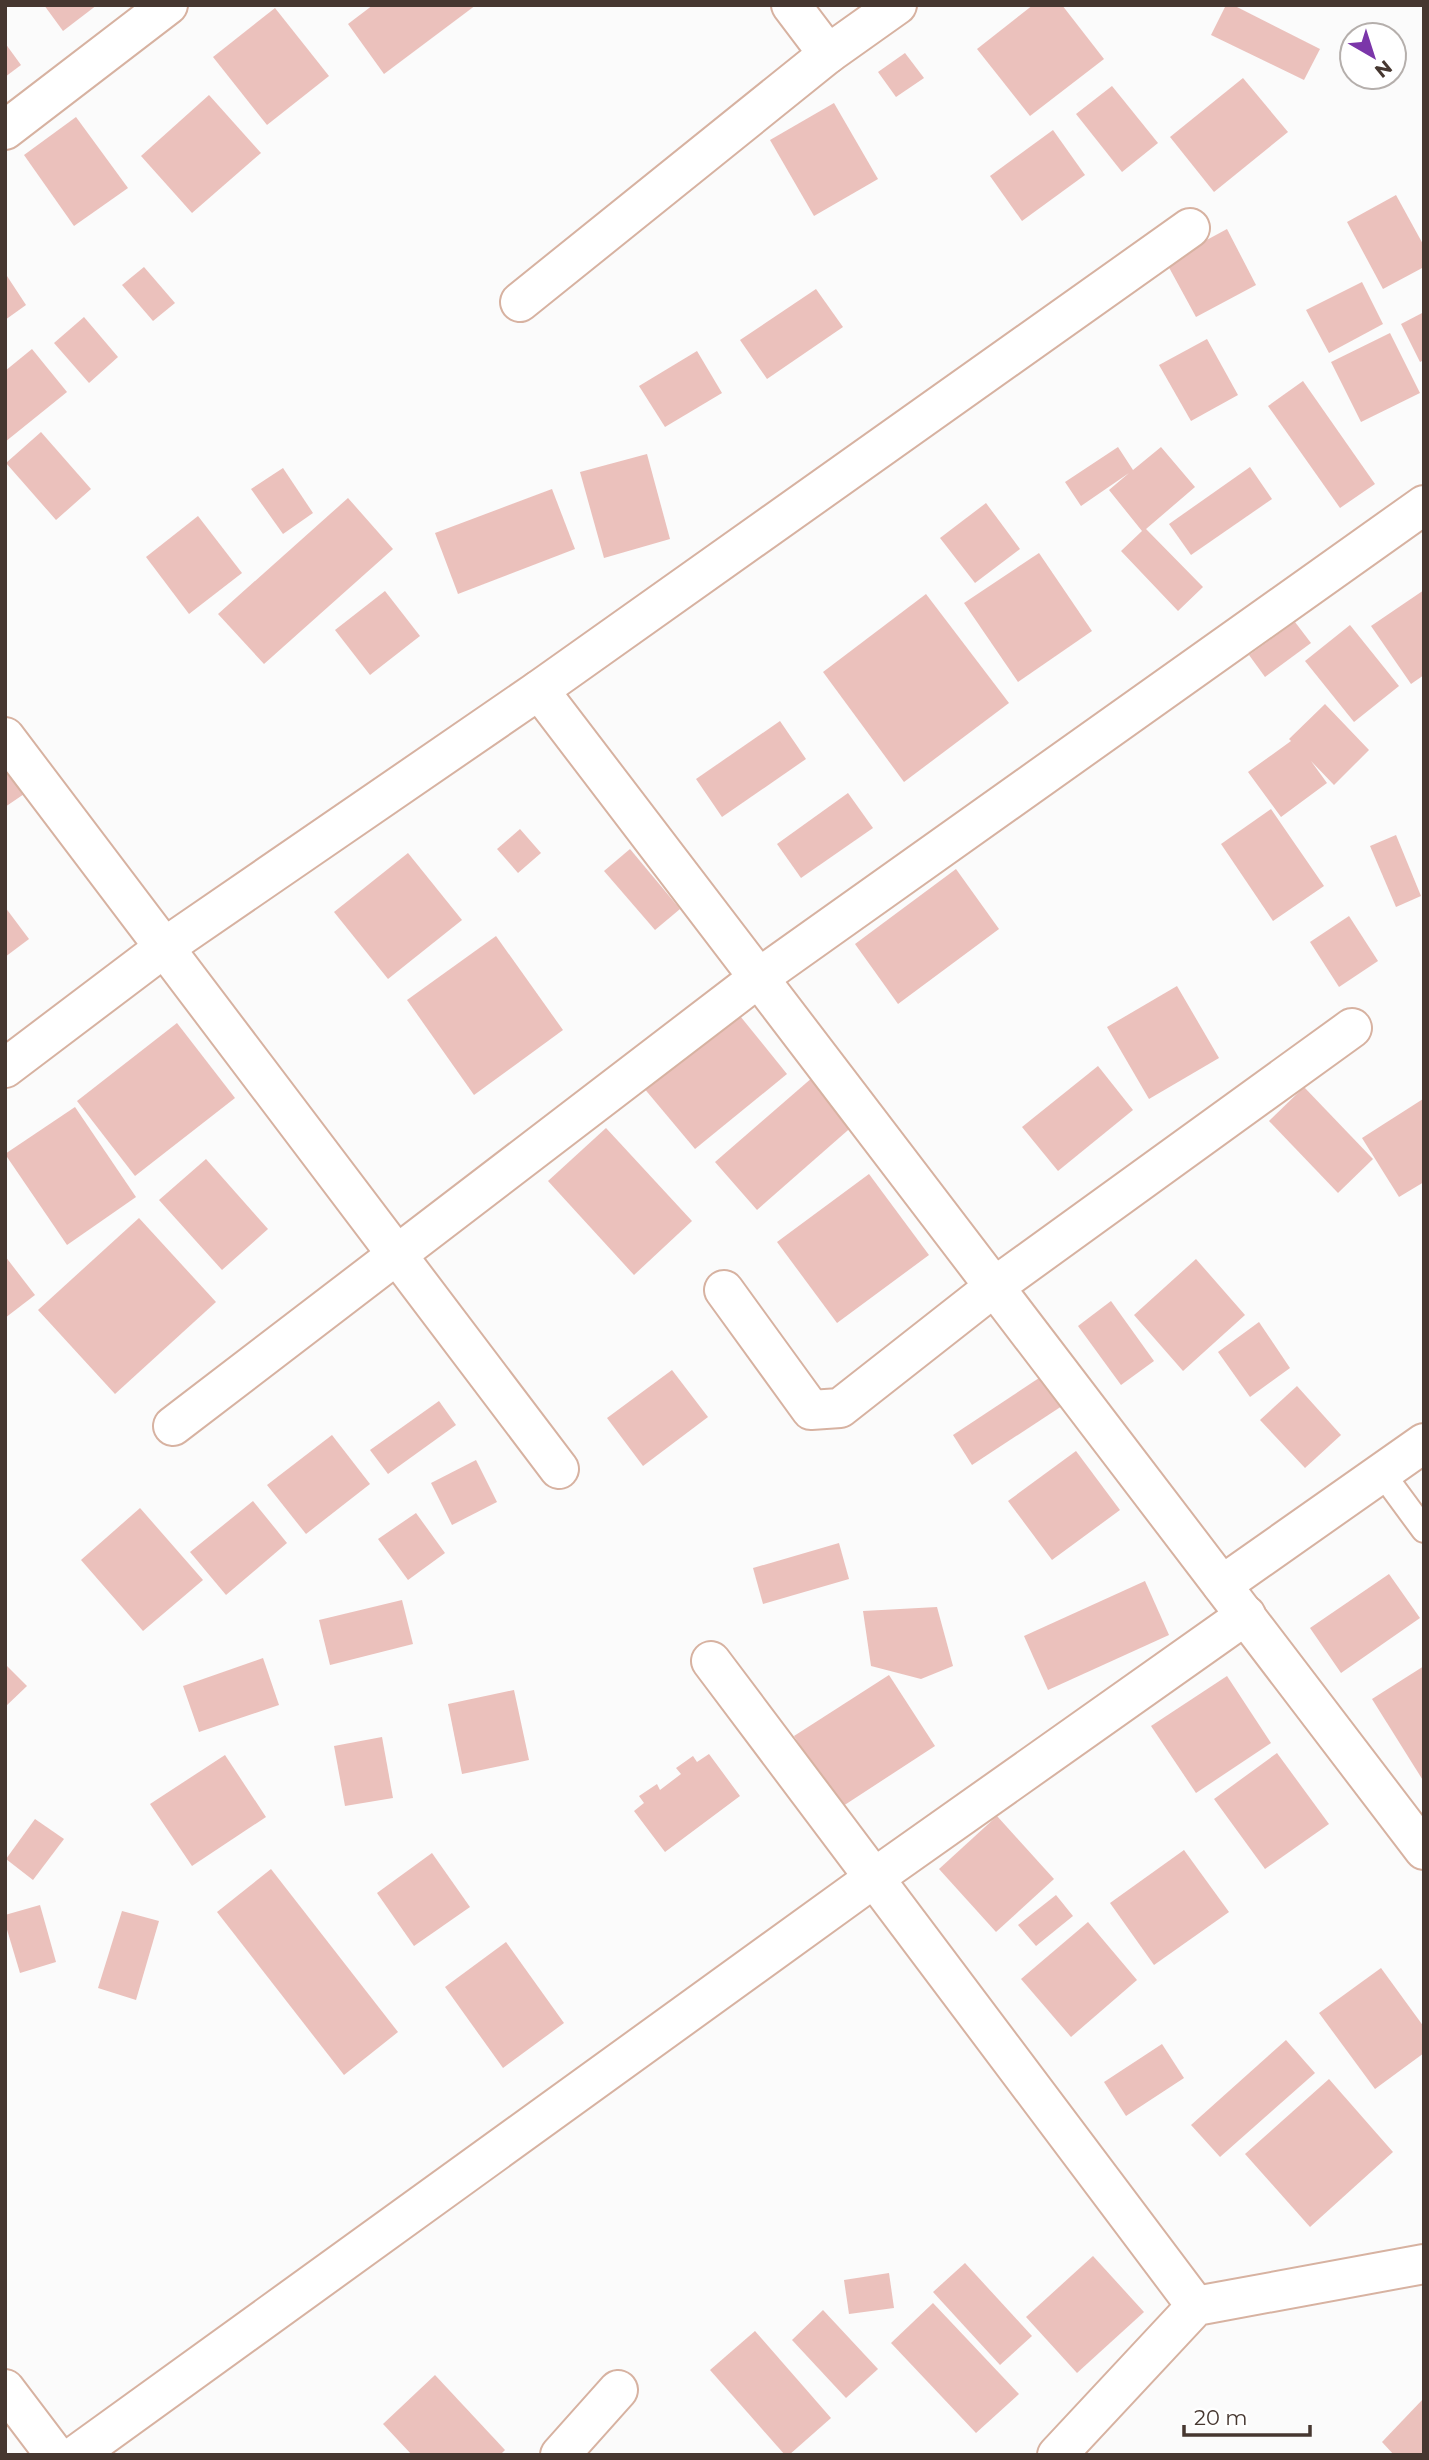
<svg xmlns="http://www.w3.org/2000/svg" width="1429" height="2460" font-family="Montserrat,sans-serif">
  <style>
    .building { fill: #ebc1bc }
    .lines { fill: none; stroke-linecap: round; stroke-linejoin: round }
    .lane-casing { stroke: #d7b2a1; stroke-width: 28 }
    .street-casing { stroke: #d7b2a1; stroke-width: 42 }
    .lane { stroke: #fff; stroke-width: 24 }
    .street { stroke: #fff; stroke-width: 38 }
  </style>
  <rect width="100%" height="100%" fill="#fbfbfb"/>
  <g class="building">
    <polygon points="44,5 97,5 63,31"/>
    <polygon points="373,5 476,5 384,74 348,24"/>
    <polygon points="1033,5 1062,5 1104,59 1030,116 977,49"/>
    <polygon points="1226,5 1233,5 1320,49 1304,80 1211,35"/>
    <polygon points="275,8 329,76 267,125 213,57"/>
    <polygon points="5,43 21,65 5,77"/>
    <polygon points="905,53 924,78 896,97 878,72"/>
    <polygon points="1243,78 1288,132 1214,192 1170,137"/>
    <polygon points="1112,86 1158,143 1122,172 1076,114"/>
    <polygon points="209,95 261,153 192,213 141,156"/>
    <polygon points="834,103 878,179 814,216 770,140"/>
    <polygon points="76,117 128,188 74,226 24,155"/>
    <polygon points="1053,130 1085,175 1022,221 990,176"/>
    <polygon points="1396,195 1424,246 1424,267 1383,289 1347,222"/>
    <polygon points="1227,229 1256,285 1196,317 1166,262"/>
    <polygon points="144,267 175,303 153,321 122,285"/>
    <polygon points="5,273 26,305 5,320"/>
    <polygon points="1362,282 1383,324 1329,353 1306,310"/>
    <polygon points="816,289 843,327 767,379 740,340"/>
    <polygon points="1424,312 1424,360 1420,362 1401,324"/>
    <polygon points="84,317 118,357 89,383 54,343"/>
    <polygon points="1390,333 1420,393 1361,422 1331,362"/>
    <polygon points="1207,339 1238,395 1191,421 1159,365"/>
    <polygon points="32,349 67,392 5,442 5,371"/>
    <polygon points="697,351 722,393 665,427 639,386"/>
    <polygon points="1303,381 1375,484 1340,508 1268,406"/>
    <polygon points="41,432 91,489 56,520 6,463"/>
    <polygon points="1118,447 1133,470 1161,447 1195,487 1146,529 1203,587 1178,611 1121,551 1142,531 1109,490 1129,473 1081,506 1065,482"/>
    <polygon points="647,454 670,539 604,558 580,472"/>
    <polygon points="1250,467 1272,499 1191,555 1169,524"/>
    <polygon points="283,468 313,513 283,534 251,489"/>
    <polygon points="552,489 575,549 458,594 435,533"/>
    <polygon points="348,498 393,549 264,664 218,614"/>
    <polygon points="986,503 1020,549 975,583 940,538"/>
    <polygon points="198,516 242,573 189,614 146,557"/>
    <polygon points="1039,553 1092,631 1018,682 964,603"/>
    <polygon points="1424,590 1424,675 1411,684 1371,626"/>
    <polygon points="385,591 420,636 370,675 335,630"/>
    <polygon points="926,594 1009,703 904,782 823,672"/>
    <polygon points="1295,622 1311,643 1265,677 1249,655"/>
    <polygon points="1350,625 1399,686 1354,722 1305,661"/>
    <polygon points="1325,704 1369,750 1334,785 1311,761 1327,783 1281,817 1248,772 1291,741 1289,739"/>
    <polygon points="780,721 806,759 722,817 696,779"/>
    <polygon points="5,753 30,790 5,807"/>
    <polygon points="848,793 873,828 801,878 777,844"/>
    <polygon points="1271,809 1324,886 1273,921 1221,844"/>
    <polygon points="520,829 541,853 518,873 497,849"/>
    <polygon points="1396,835 1421,896 1396,907 1370,846"/>
    <polygon points="630,849 680,909 655,930 604,871"/>
    <polygon points="408,853 462,920 388,979 334,912"/>
    <polygon points="956,869 999,929 898,1004 855,944"/>
    <polygon points="5,907 29,939 5,957"/>
    <polygon points="1349,916 1378,961 1339,987 1310,942"/>
    <polygon points="496,936 563,1030 474,1095 407,1000"/>
    <polygon points="1177,986 1219,1058 1149,1099 1107,1027"/>
    <polygon points="736,1011 787,1074 695,1149 643,1087"/>
    <polygon points="177,1023 235,1098 135,1176 77,1101"/>
    <polygon points="1098,1066 1133,1110 1058,1171 1022,1127"/>
    <polygon points="813,1077 855,1124 757,1210 715,1162"/>
    <polygon points="1304,1087 1373,1159 1338,1193 1269,1121"/>
    <polygon points="1423,1099 1424,1182 1399,1197 1362,1138"/>
    <polygon points="75,1107 136,1197 67,1245 5,1154"/>
    <polygon points="606,1128 692,1221 634,1275 548,1181"/>
    <polygon points="206,1159 268,1229 222,1270 159,1200"/>
    <polygon points="869,1174 929,1255 837,1323 777,1242"/>
    <polygon points="139,1218 216,1302 115,1394 38,1310"/>
    <polygon points="5,1256 35,1295 5,1318"/>
    <polygon points="1196,1259 1245,1315 1183,1371 1134,1315"/>
    <polygon points="1111,1301 1154,1361 1121,1385 1078,1326"/>
    <polygon points="1259,1322 1290,1368 1250,1397 1218,1352"/>
    <polygon points="672,1370 708,1417 643,1466 607,1418"/>
    <polygon points="1042,1376 1062,1406 972,1465 953,1435"/>
    <polygon points="1297,1386 1341,1435 1305,1468 1260,1420"/>
    <polygon points="439,1401 456,1425 388,1474 370,1450"/>
    <polygon points="332,1435 370,1484 306,1534 267,1485"/>
    <polygon points="1076,1451 1120,1510 1052,1560 1008,1501"/>
    <polygon points="476,1460 497,1502 452,1525 431,1483"/>
    <polygon points="253,1501 287,1543 226,1595 190,1552"/>
    <polygon points="140,1508 203,1580 143,1631 81,1560"/>
    <polygon points="416,1513 445,1553 408,1580 378,1539"/>
    <polygon points="839,1543 849,1579 763,1604 753,1568"/>
    <polygon points="1389,1574 1420,1618 1341,1673 1310,1628"/>
    <polygon points="1145,1581 1169,1635 1048,1690 1024,1636"/>
    <polygon points="402,1600 413,1644 330,1665 319,1620"/>
    <polygon points="937,1607 953,1666 921,1679 871,1666 863,1611"/>
    <polygon points="263,1658 279,1705 199,1732 183,1686"/>
    <polygon points="5,1664 27,1686 5,1707"/>
    <polygon points="1424,1666 1424,1782 1372,1699"/>
    <polygon points="889,1675 935,1746 840,1808 794,1736"/>
    <polygon points="1227,1676 1271,1743 1196,1793 1151,1726"/>
    <polygon points="514,1690 529,1760 462,1774 448,1704"/>
    <polygon points="382,1737 393,1798 345,1806 334,1746"/>
    <polygon points="1277,1753 1329,1824 1265,1869 1214,1799"/>
    <polygon points="709,1754 740,1796 665,1852 634,1811 644,1803 639,1796 657,1784 660,1790 681,1774 676,1768 693,1756 697,1762"/>
    <polygon points="225,1755 266,1817 192,1866 150,1804"/>
    <polygon points="997,1816 1054,1879 996,1932 939,1869"/>
    <polygon points="35,1819 64,1839 33,1880 6,1859"/>
    <polygon points="1184,1850 1229,1912 1154,1965 1110,1903"/>
    <polygon points="432,1853 470,1907 414,1946 377,1893"/>
    <polygon points="271,1869 398,2032 344,2075 217,1912"/>
    <polygon points="1056,1895 1073,1916 1036,1946 1018,1925"/>
    <polygon points="40,1905 56,1962 20,1973 5,1923 5,1915"/>
    <polygon points="122,1911 159,1921 136,2000 98,1988"/>
    <polygon points="1088,1922 1137,1980 1071,2037 1021,1979"/>
    <polygon points="506,1942 564,2023 503,2068 445,1987"/>
    <polygon points="1381,1968 1424,2027 1424,2053 1375,2089 1319,2013"/>
    <polygon points="1286,2040 1315,2073 1220,2157 1191,2125"/>
    <polygon points="1162,2044 1184,2078 1126,2116 1104,2082"/>
    <polygon points="1329,2079 1393,2152 1310,2227 1245,2154"/>
    <polygon points="1093,2256 1144,2312 1077,2373 1026,2317"/>
    <polygon points="965,2263 1032,2336 1000,2365 933,2292"/>
    <polygon points="889,2273 894,2308 849,2314 844,2280"/>
    <polygon points="933,2303 1019,2394 976,2433 891,2343"/>
    <polygon points="823,2310 878,2369 846,2398 792,2340"/>
    <polygon points="755,2331 831,2418 789,2455 785,2455 710,2370"/>
    <polygon points="435,2375 505,2450 500,2455 412,2455 383,2424"/>
    <polygon points="1424,2398 1424,2455 1394,2455 1382,2442"/>
  </g>
  <g class="lines">
    <defs>
      <polyline id="lane" points="1382,1473 1424,1530"/>
      <g id="street">
        <polyline points="791,5 828,54"/>
        <polyline points="5,130 168,5"/>
        <polyline points="520,302 828,54 897,5"/>
        <polyline points="539,690 1424,1850"/>
        <polyline points="5,737 559,1469"/>
        <polyline points="5,1068 165,947 539,690 1190,228"/>
        <polyline points="724,1290 811,1410 840,1408 994,1287 1352,1028"/>
        <polyline points="173,1426 757,979 1424,505"/>
        <polyline points="1222,1585 1424,1443"/>
        <polyline points="711,1661 1196,2306"/>
        <polyline points="5,2389 55,2455"/>
        <polyline points="76,2455 874,1878 1246,1615"/>
        <polyline points="560,2455 618,2390"/>
        <polyline points="1057,2455 1196,2306 1424,2264"/>
      </g>
    </defs>
    <use href="#lane" class="lane-casing"/>
    <use href="#street" class="street-casing"/>
    <use href="#lane" class="lane"/>
    <use href="#street" class="street"/>
  </g>
  <rect width="1429" height="2460" fill="none" stroke="#463730" stroke-width="14"/>
  <g transform="translate(1373 56) rotate(141)"><circle r="33" fill="#ffffff" stroke="#b5afac" stroke-width="2"/>
  <path d="M0-5L12 26L0 18L-12 26Z" fill="#7b36a9"/>
  <text y="-10" font-size="19" font-weight="bold" text-anchor="middle" fill="#463730">N</text>
  </g>
  <path d="M1184 2425v10h126v-10" fill="none" stroke="#463730" stroke-width="3.5"/>
  <text x="1194" y="2425" font-size="21" fill="#463730" stroke="#ffffff" stroke-width="5" paint-order="stroke">20 m</text>
</svg>
